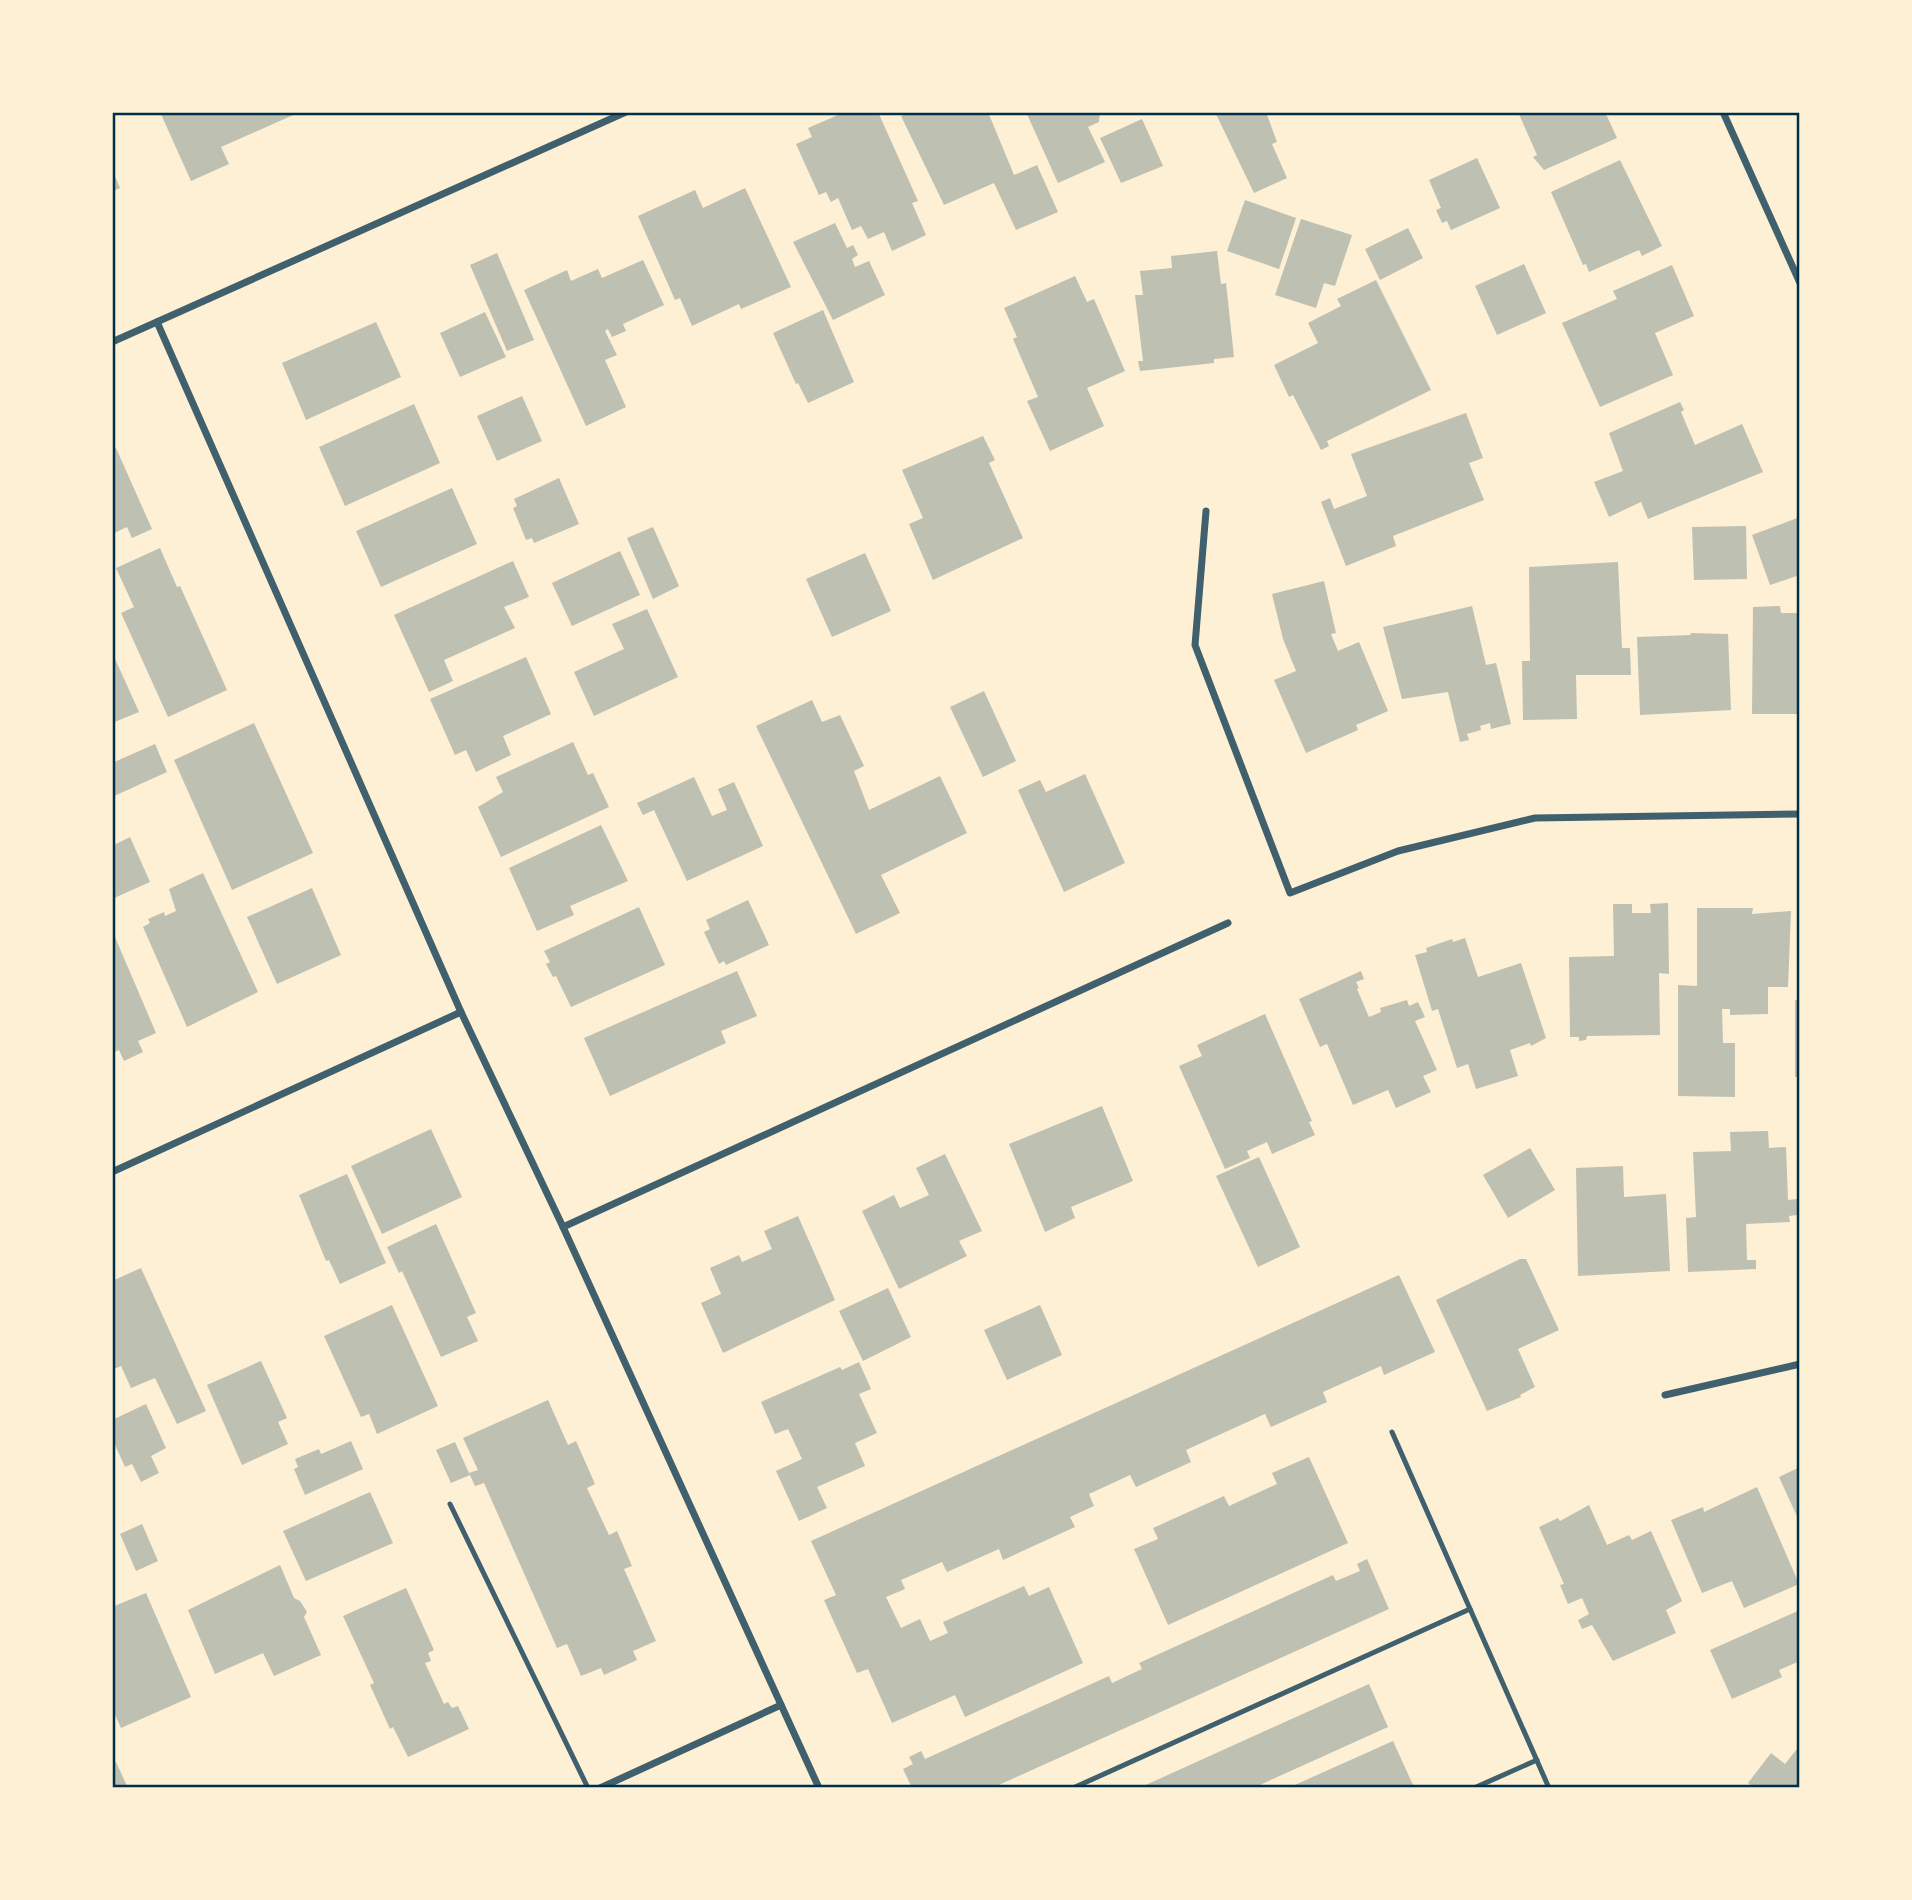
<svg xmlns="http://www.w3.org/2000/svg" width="1912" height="1900" font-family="Quicksand,sans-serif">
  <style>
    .building { fill: #bec0b2 }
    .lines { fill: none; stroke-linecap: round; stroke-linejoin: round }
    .service { stroke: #3f606c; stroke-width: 5 }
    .minor { stroke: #3f606c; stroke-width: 7 }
    .neatline { fill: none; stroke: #003049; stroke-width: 2.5 }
  </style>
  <rect width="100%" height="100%" fill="#fdf0d5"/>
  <g class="building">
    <polygon points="160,112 300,112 221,147 229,164 191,181"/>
    <polygon points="845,112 878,112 918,201 912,203 926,235 892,251 884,232 868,239 861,226 852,230 838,198 831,202 826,192 819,195 796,144 812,137 808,128"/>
    <polygon points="911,112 988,112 1014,175 1037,165 1058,212 1016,230 994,183 944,205 901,116"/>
    <polygon points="1026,112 1100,112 1099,122 1088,127 1105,162 1058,183"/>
    <polygon points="1215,112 1266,112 1277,142 1272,144 1287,178 1254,193"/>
    <polygon points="1518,112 1605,112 1617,138 1544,170 1533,157 1537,155"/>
    <polygon points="1142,119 1163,166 1121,183 1100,138"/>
    <polygon points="1477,158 1500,208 1451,230 1447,221 1442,223 1436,210 1441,208 1429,180"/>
    <polygon points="1620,160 1662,246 1642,256 1639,250 1589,272 1586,264 1583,265 1551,192"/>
    <polygon points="112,169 120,188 112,192"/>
    <polygon points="745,188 791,287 741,309 739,304 692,326 680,298 675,300 638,216 695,190 703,208"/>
    <polygon points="1245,200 1296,218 1279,269 1227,251"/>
    <polygon points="1301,219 1352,235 1335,286 1324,283 1316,308 1275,295"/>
    <polygon points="835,223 847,248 853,245 858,255 852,259 855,267 869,261 885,295 833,320 793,242"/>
    <polygon points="1408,228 1423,258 1380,280 1365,249"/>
    <polygon points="1217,251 1221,284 1226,283 1234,357 1214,359 1214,363 1140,371 1138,361 1143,361 1135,295 1143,295 1140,271 1172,268 1171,256"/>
    <polygon points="497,253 534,340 507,351 470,265"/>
    <polygon points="643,260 664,305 623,324 626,331 612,337 608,329 605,331 617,355 605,360 626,407 586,426 524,290 567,270 571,281 598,269 602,278"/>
    <polygon points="1524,264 1546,313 1497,335 1475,286"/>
    <polygon points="1672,265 1694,316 1655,333 1673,375 1600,407 1562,323 1617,299 1613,291"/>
    <polygon points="1075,276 1087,302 1094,299 1125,371 1087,388 1104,426 1050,451 1027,401 1038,397 1013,339 1017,337 1004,308"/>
    <polygon points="1376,280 1431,390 1327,441 1329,446 1321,450 1293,395 1289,397 1274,365 1318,343 1308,323 1341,306 1337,299"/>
    <polygon points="823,310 854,382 808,403 798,383 796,384 773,333"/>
    <polygon points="485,312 506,357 460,377 440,333"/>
    <polygon points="376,322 401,377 306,420 282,363"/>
    <polygon points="522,396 542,441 497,461 477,416"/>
    <polygon points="1680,402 1684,410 1681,412 1695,445 1742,424 1763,472 1648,519 1641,502 1609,517 1594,482 1623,471 1609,433"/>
    <polygon points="414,404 440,463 345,506 319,447"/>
    <polygon points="1466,413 1483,458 1469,463 1484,500 1393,536 1396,546 1346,566 1321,502 1330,498 1334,509 1367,496 1351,454"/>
    <polygon points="983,436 995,460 989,463 1023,538 933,580 909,524 923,518 902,470"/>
    <polygon points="116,448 152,529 132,538 127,527 112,534 112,450"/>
    <polygon points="559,478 579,524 534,543 532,538 526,540 513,508 517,506 514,499"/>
    <polygon points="452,488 477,544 381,587 356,531"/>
    <polygon points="1800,517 1800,575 1770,585 1752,535"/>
    <polygon points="1746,526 1747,579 1694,580 1692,527"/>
    <polygon points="653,527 679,586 653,599 627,538"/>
    <polygon points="160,548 177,587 180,586 227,690 168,717 121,613 134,607 116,568"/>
    <polygon points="620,551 640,595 572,626 552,583"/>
    <polygon points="865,553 891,611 832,637 806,579"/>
    <polygon points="513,561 529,597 504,607 515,628 444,660 453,681 429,692 394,615"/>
    <polygon points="1618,562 1622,648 1630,648 1631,675 1576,675 1577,719 1523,720 1522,661 1530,661 1529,567"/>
    <polygon points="1324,581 1336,633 1331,634 1338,651 1359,642 1388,711 1356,725 1358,730 1306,753 1274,680 1296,671 1283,639 1272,594"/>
    <polygon points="1472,606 1486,665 1496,663 1511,724 1491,729 1490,723 1480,726 1481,730 1467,734 1469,740 1460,742 1448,692 1402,699 1383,627"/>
    <polygon points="1780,606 1781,613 1800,613 1800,714 1752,714 1753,607"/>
    <polygon points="647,609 678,677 594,716 574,672 624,649 612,624"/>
    <polygon points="1690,633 1728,634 1731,710 1640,715 1637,637 1691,635"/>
    <polygon points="112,652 139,712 112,723"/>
    <polygon points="526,657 551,714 503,736 511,755 476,772 466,750 455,755 430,699"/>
    <polygon points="984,691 1016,761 983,777 950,707"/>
    <polygon points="812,700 822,722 840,715 864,766 854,771 869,810 940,776 967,833 881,875 900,913 856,934 756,726"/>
    <polygon points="254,723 313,853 232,890 174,760"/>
    <polygon points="573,742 588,775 593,773 609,807 501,857 478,807 503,792 496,777"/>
    <polygon points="155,744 167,772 112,797 112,763"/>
    <polygon points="1085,774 1125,863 1064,892 1018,790 1040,780 1046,792"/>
    <polygon points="694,777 712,816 727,810 718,789 734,782 763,846 687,881 654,810 643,815 637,803"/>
    <polygon points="601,825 628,881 570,906 574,915 537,931 509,868"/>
    <polygon points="130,837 150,882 112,899 112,846"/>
    <polygon points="203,873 258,992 187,1027 143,927 150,923 148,919 164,912 165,916 176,911 169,889"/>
    <polygon points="312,888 341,955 277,984 247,917"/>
    <polygon points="748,900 769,945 726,965 724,961 719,964 704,932 710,929 706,920"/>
    <polygon points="1668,903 1669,974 1659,973 1660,1035 1587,1036 1586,1040 1579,1041 1579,1037 1570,1037 1569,957 1614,956 1613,904 1632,904 1632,913 1651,913 1650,904"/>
    <polygon points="639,907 665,965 571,1007 556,976 553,977 546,964 550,962 544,951"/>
    <polygon points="1697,908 1753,908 1752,914 1791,911 1788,987 1768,987 1768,1014 1730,1015 1730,1009 1722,1009 1723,1043 1735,1043 1735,1097 1678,1096 1678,985 1697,986"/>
    <polygon points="115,937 156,1033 138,1041 143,1052 124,1061 119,1050 112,1053 112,938"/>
    <polygon points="1465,938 1478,977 1521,963 1546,1038 1531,1046 1530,1043 1510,1050 1518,1076 1476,1089 1468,1064 1457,1068 1438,1009 1432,1011 1415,955 1427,952 1426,948 1452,939 1453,942"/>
    <polygon points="737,971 757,1016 721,1031 726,1043 610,1096 584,1038"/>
    <polygon points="1361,971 1364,979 1356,982 1359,988 1357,989 1369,1017 1381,1012 1380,1008 1407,1000 1409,1006 1418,1002 1425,1017 1415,1021 1437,1070 1423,1076 1431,1092 1396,1108 1388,1090 1353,1105 1327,1044 1320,1047 1299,999"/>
    <rect x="1795" y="1000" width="5" height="77"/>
    <polygon points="1265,1014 1312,1121 1309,1122 1315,1135 1272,1154 1267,1142 1247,1151 1250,1158 1225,1169 1179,1066 1202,1056 1197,1045"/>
    <polygon points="1102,1106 1133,1181 1071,1207 1075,1218 1045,1232 1009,1144"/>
    <polygon points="431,1129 462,1197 382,1234 351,1166"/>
    <polygon points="1768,1131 1769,1148 1786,1147 1788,1200 1797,1199 1797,1215 1789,1216 1790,1222 1746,1224 1747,1260 1756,1260 1756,1269 1688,1272 1686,1218 1696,1217 1693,1152 1731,1151 1730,1132"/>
    <polygon points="1530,1148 1555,1190 1508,1218 1483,1175"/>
    <polygon points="945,1154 982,1231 959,1241 967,1256 899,1289 862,1211 894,1195 900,1208 929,1195 916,1168"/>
    <polygon points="1259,1157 1300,1247 1258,1267 1216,1176"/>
    <polygon points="1623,1166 1624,1197 1666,1194 1670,1271 1578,1276 1576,1168"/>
    <polygon points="347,1174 386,1263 340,1284 329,1260 326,1261 299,1195"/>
    <polygon points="798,1216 835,1300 723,1353 701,1303 721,1294 710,1268 739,1255 742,1262 772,1249 764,1231"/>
    <polygon points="436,1224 476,1313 467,1317 478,1341 441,1357 402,1271 399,1273 387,1247"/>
    <polygon points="1520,1259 1526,1259 1559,1330 1518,1349 1535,1387 1520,1395 1521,1397 1487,1411 1436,1300"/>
    <polygon points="141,1268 206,1411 177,1424 155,1378 131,1388 121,1366 112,1370 112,1281"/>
    <polygon points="1399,1275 1435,1352 1384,1375 1381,1366 1323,1392 1327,1402 1271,1427 1265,1414 1186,1450 1191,1462 1136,1487 1130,1475 1089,1494 1094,1506 1070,1517 1075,1527 1003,1560 999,1549 947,1572 942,1562 901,1580 905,1589 886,1597 901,1628 920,1619 930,1641 948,1633 943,1622 1024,1586 1029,1596 1049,1587 1083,1663 965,1717 955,1695 892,1723 868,1669 857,1673 824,1600 836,1595 811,1541"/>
    <polygon points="888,1288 911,1337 863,1361 839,1311"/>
    <polygon points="392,1305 438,1406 377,1434 369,1414 361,1417 324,1336"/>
    <polygon points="1040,1305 1062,1355 1007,1380 984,1330"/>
    <polygon points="261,1361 287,1418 278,1422 288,1444 242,1465 207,1385"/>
    <polygon points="859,1362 871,1389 859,1394 877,1433 855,1443 865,1466 817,1487 827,1508 799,1521 776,1471 802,1459 788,1429 775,1434 761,1402 840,1367 842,1370"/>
    <polygon points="548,1400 568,1445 576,1441 595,1484 587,1488 609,1535 617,1531 632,1566 624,1569 656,1641 633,1651 637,1660 604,1675 601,1668 581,1676 567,1644 557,1648 484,1483 475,1486 470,1475 451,1483 436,1450 455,1442 469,1473 478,1470 463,1438"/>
    <polygon points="146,1404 166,1448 151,1456 159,1473 141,1482 132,1464 125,1467 112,1438 112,1420"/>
    <polygon points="351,1441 363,1469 305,1495 294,1469 298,1467 295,1459 319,1449 321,1454"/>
    <polygon points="1309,1457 1348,1543 1168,1625 1134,1549 1158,1539 1153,1528 1224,1496 1229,1506 1277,1484 1272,1473"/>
    <polygon points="1800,1467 1800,1523 1779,1477"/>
    <polygon points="1757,1487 1799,1584 1744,1608 1732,1581 1702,1593 1671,1520 1703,1507 1704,1512"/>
    <polygon points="370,1492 393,1543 306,1581 283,1531"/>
    <polygon points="1589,1505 1607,1545 1629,1535 1632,1540 1651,1531 1682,1601 1666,1610 1676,1633 1613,1661 1592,1625 1582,1629 1578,1620 1589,1614 1582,1598 1568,1604 1560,1585 1564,1584 1539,1527 1558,1518 1560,1521"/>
    <polygon points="142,1524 158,1561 136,1571 120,1534"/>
    <polygon points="1367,1559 1389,1609 992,1788 912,1788 903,1769 913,1764 909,1757 921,1751 925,1759 1109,1676 1112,1683 1142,1669 1139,1663 1333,1575 1336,1581 1360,1571 1357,1564"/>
    <polygon points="280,1565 294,1598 300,1601 307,1612 304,1617 321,1655 274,1676 263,1653 215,1674 188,1610"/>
    <polygon points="406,1588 434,1650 428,1653 431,1661 425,1663 444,1704 448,1702 452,1708 458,1706 469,1729 408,1757 393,1727 390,1729 370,1685 374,1683 343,1616"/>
    <polygon points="146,1593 191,1697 121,1728 112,1708 112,1607"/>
    <polygon points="1800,1610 1800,1661 1779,1670 1782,1677 1732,1699 1710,1650"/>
    <polygon points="1369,1684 1388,1727 1253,1788 1139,1788"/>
    <polygon points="1393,1741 1413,1785 1407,1788 1288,1788"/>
    <polygon points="1800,1745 1800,1788 1755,1788 1748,1783 1771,1753 1785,1764"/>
    <polygon points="116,1762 128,1788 112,1788 112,1764"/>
  </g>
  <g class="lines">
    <g class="service">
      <polyline points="1392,1432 1549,1788"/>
      <polyline points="450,1504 588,1788"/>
      <polyline points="1073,1788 1470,1609"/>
      <polyline points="1474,1788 1537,1760"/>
    </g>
    <g class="minor">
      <polyline points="1723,112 1800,283"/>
      <polyline points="157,322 461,1012 563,1227 819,1788"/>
      <polyline points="112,342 626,112"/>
      <polyline points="1206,511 1195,645 1290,893 1398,851 1535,818 1800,814"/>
      <polyline points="112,1172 461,1012"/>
      <polyline points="563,1227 1228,923"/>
      <polyline points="1665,1395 1800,1364"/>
      <polyline points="600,1788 781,1705"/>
    </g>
  </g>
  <rect width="1912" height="1900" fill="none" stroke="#fdf0d5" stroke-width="228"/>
  <rect x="114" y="114" width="1684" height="1672" class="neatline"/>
</svg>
